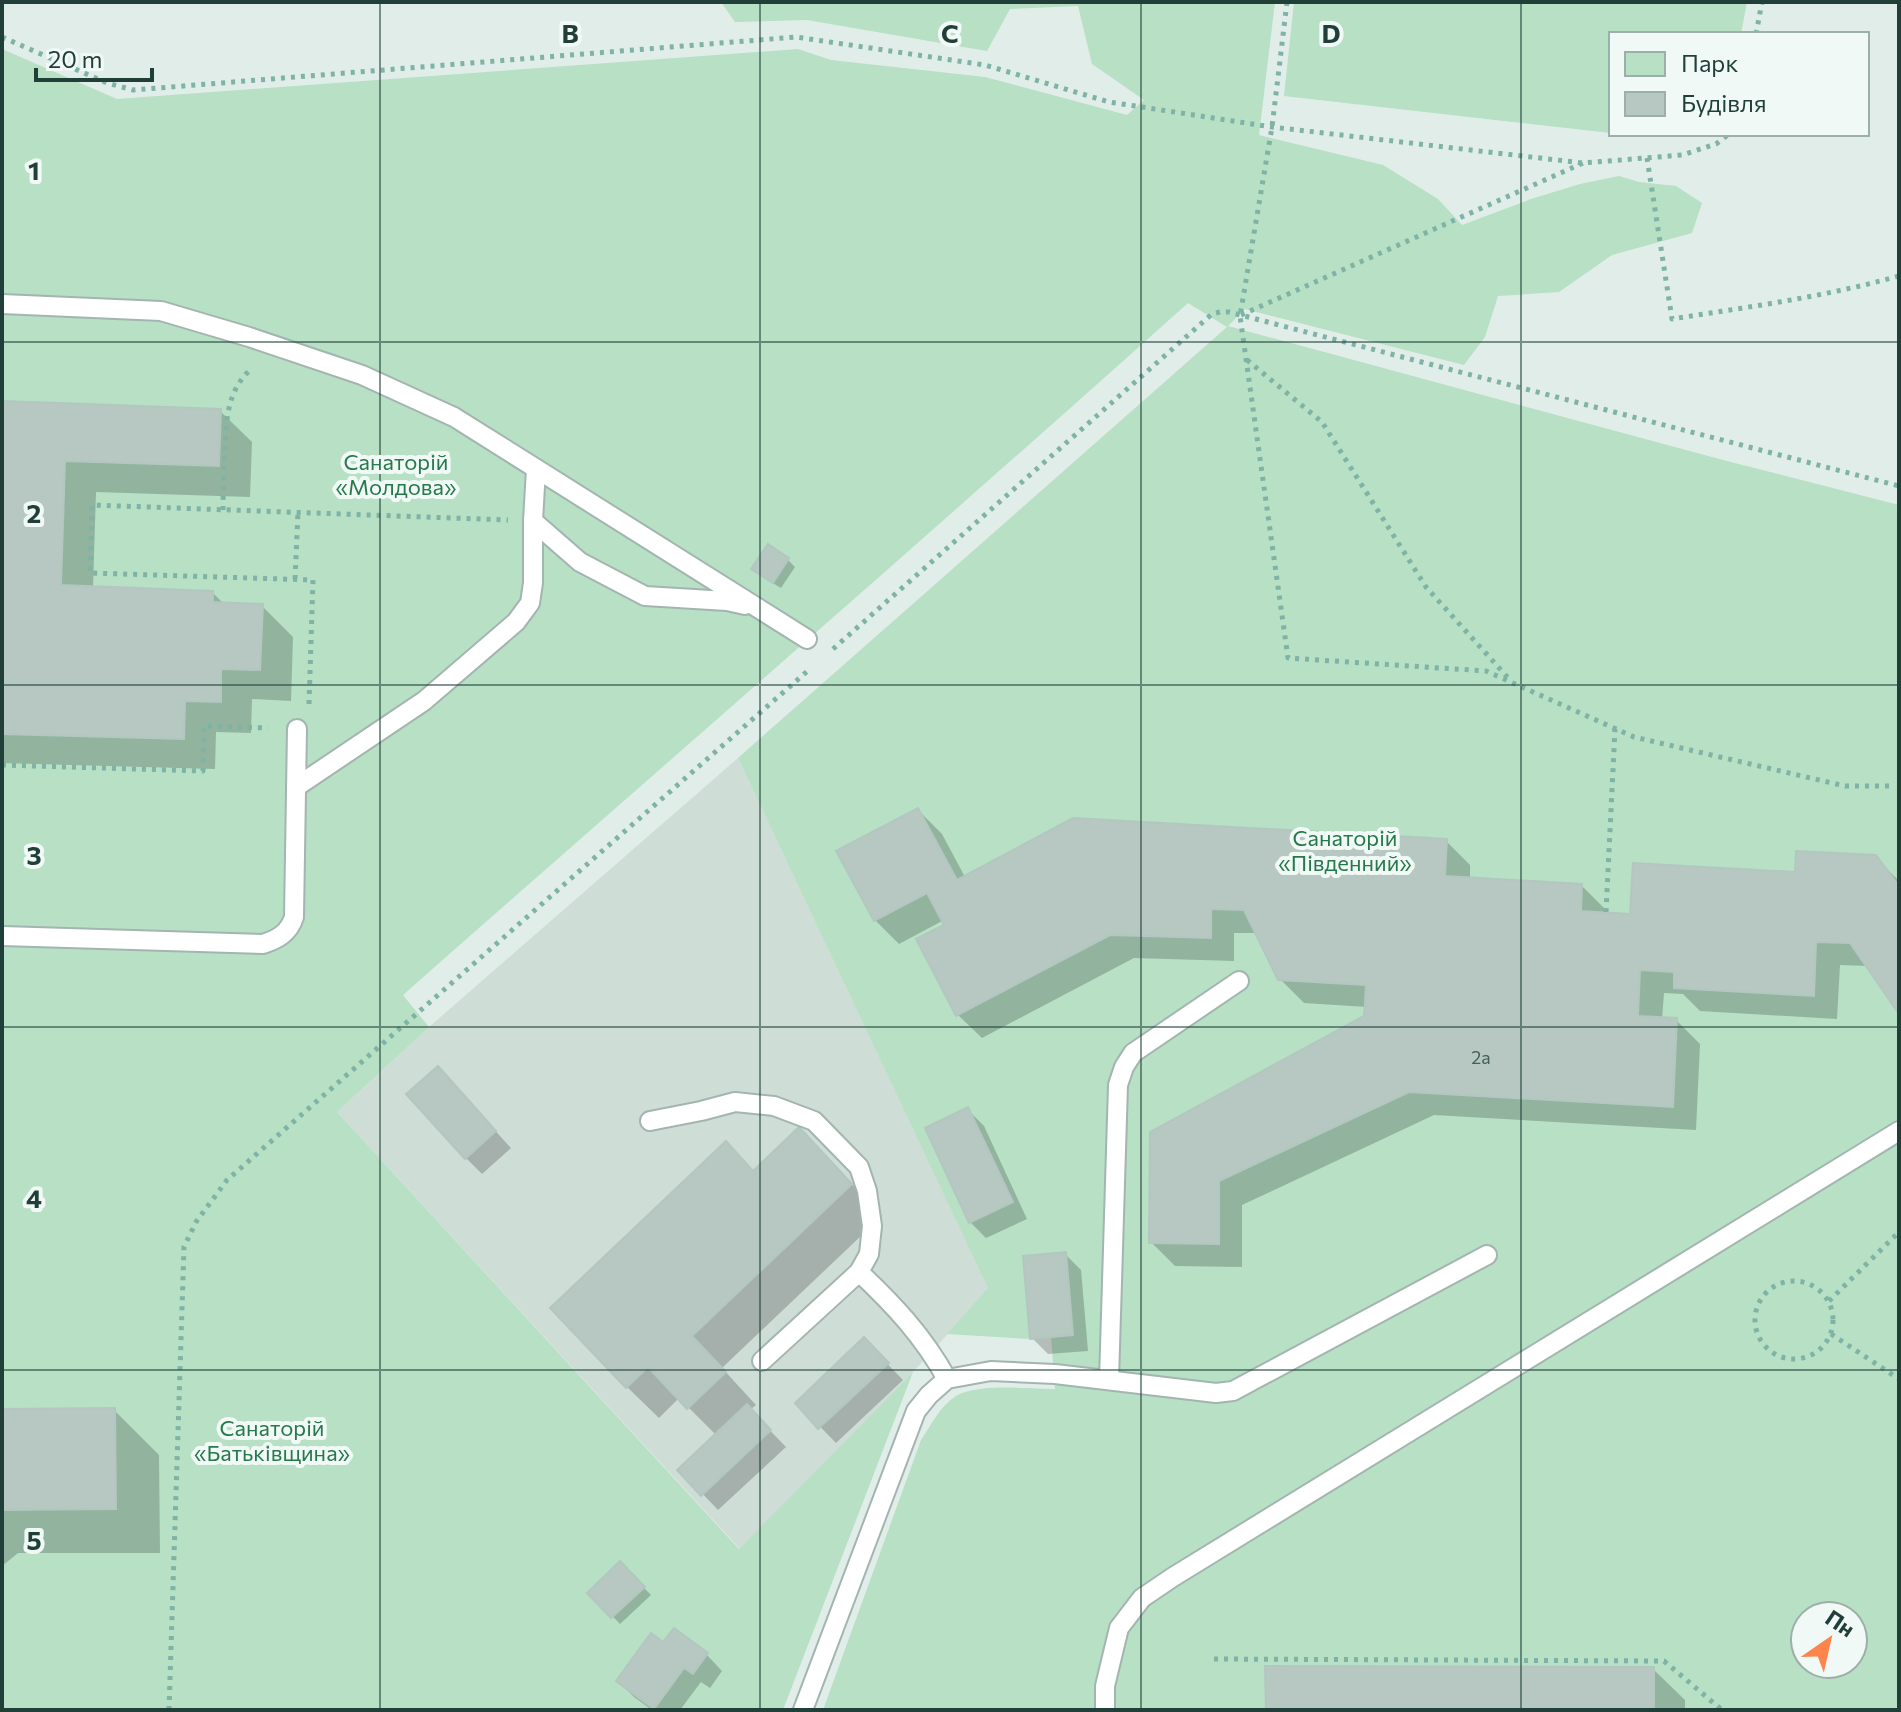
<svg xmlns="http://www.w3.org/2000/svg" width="1901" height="1712" font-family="Commissioner,sans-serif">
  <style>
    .built { fill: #cfddd7 }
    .green { fill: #b7e0c5; fill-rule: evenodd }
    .shadow { fill: #0003 }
    .building { fill: #b6c8c1; stroke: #b2c7c0; stroke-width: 2 }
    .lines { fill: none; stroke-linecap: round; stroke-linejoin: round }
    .lane-casing { stroke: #a3b5b0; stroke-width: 22 }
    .path { stroke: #7eb3a6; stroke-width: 5; stroke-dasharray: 4 6; stroke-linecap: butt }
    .lane { stroke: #fff; stroke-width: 18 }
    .grid { fill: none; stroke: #1f3f38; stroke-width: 2; stroke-opacity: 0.55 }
    .labels { text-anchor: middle; stroke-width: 8; stroke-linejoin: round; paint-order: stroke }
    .number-label { font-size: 18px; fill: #45615a }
    .park-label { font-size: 22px; fill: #26794b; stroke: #f1f9f6 }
    .grid-label { font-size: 26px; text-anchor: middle; font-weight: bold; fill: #1f3f38; stroke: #f1f9f6; stroke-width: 8; stroke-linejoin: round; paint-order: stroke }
  </style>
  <rect width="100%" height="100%" fill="#e1ede8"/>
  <polygon class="built" points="738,758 989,1289 913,1372 740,1549 337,1112 429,1027"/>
  <g class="green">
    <path d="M721,2H1275L1259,135L1383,165L1438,199L1462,225L1531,199L1580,184L1619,176L1639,182L1676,186L1702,203L1692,233L1612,255L1559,292L1498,296L1485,337L1464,365L1245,309L1228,326L1723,460L1899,505V1710H823L921,1440C931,1425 940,1406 956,1396C979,1383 1029,1389 1055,1389L1051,1337L1030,1339L947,1334L988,1288L738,758L1227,327L1188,303C928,536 665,764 403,995L429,1027L337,1112L739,1549L913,1372L783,1710H2V49L117,99L798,49L831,60L985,77L1127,115L1144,100L1092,64L1078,6L1010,9L987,51L807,20L735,22ZM1805,1616H1853V1664H1805Z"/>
    <polygon points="1294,2 1747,2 1741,34 1611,34 1611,133 1284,96"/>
  </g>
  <g class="shadow">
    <polygon points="2,403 220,411 252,442 250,497 96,492 93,588 213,593 224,604 262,606 293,637 291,701 252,699 251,733 216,732 215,769 2,763"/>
    <polygon points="787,559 795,567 781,588 761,576 754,569"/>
    <polygon points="918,810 942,834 965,877 1446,841 1470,865 1470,879 1582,886 1606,910 1605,914 1632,916 1875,857 1899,881 1899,1010 1869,966 1840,965 1837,1019 1700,1011 1683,994 1664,993 1662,1019 1676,1020 1700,1044 1696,1130 1434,1115 1242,1205 1242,1267 1175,1266 1151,1242 1366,1017 1367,1007 1304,1003 1280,979 1258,933 1234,933 1234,961 1134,958 982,1038 958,1015 947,925 944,920 899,944 875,920"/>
    <polygon points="453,1084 511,1148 482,1174 466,1158"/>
    <polygon points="968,1110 984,1126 1027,1219 986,1238 970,1222"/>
    <polygon points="830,1161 882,1216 722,1368 756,1405 750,1410 786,1447 718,1510 680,1470 716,1435 679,1398 659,1418 627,1387 754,1172"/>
    <polygon points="1065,1254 1081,1270 1088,1351 1048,1354 1032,1338"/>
    <polygon points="864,1340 903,1380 836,1443 797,1403"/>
    <polygon points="114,1410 159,1455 160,1553 18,1553 2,1566 2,1411"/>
    <polygon points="620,1564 651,1595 620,1624 590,1593"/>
    <polygon points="674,1631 707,1655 722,1671 710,1688 701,1682 680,1710 652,1710 634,1697 618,1681 664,1645"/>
    <polygon points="1653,1669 1685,1700 1685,1710 1268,1710"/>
  </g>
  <g class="building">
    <polygon points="2,401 221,409 219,466 65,461 61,585 213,591 213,602 263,604 260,670 221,669 221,702 185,701 184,739 2,734"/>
    <polygon points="768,544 789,558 773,583 751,569"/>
    <polygon points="918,808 957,880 1073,818 1447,839 1445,876 1582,884 1581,911 1630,914 1633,863 1795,872 1796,851 1876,855 1899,886 1899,1014 1850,943 1816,942 1814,996 1674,988 1674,972 1640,970 1638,1016 1677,1018 1673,1107 1409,1092 1219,1181 1219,1244 1149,1243 1150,1132 1364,1016 1366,985 1278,980 1244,910 1211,909 1211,938 1110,935 956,1016 916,939 944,925 927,893 874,921 836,851"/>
    <polygon points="438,1066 496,1131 465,1159 406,1094"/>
    <polygon points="968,1107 1013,1202 969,1223 925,1128"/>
    <polygon points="799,1127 852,1184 692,1336 726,1372 687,1409 648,1367 626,1388 550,1308 726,1141 753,1171"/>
    <polygon points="1066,1252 1073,1335 1030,1339 1023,1256"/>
    <polygon points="864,1337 889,1363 818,1429 795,1403"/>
    <polygon points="747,1404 771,1430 701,1496 677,1470"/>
    <polygon points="115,1408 116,1509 2,1510 2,1409"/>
    <polygon points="620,1561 645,1587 611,1618 587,1593"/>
    <polygon points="674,1628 708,1653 693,1674 684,1668 654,1709 616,1681 651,1633 663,1642"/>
    <polygon points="1265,1666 1654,1667 1654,1710 1266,1710"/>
  </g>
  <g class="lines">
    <defs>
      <g id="lane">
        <polyline points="2,304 161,311 249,337 362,375 454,417 807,639"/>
        <polyline points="533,521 580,562 645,596 727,601 745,605"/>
        <polyline points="296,787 424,701 516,622 530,603 533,583 533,521 536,469"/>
        <path d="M2,936L263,944C278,939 289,933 294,917L297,729"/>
        <polyline points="650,1121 701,1111 735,1102 774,1106 814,1121 859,1167 867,1191 872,1226 869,1254 859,1272"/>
        <path d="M762,1361L859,1272C895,1306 923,1336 947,1379"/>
        <polyline points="1109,1380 1118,1085 1124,1067 1133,1053 1239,981"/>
        <polyline points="803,1710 916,1411 929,1395 947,1379 991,1371 1055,1374 1216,1393 1233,1391 1487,1255"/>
        <polyline points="1105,1710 1105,1686 1119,1628 1142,1598 1173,1577 1899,1131"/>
      </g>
    </defs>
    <use href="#lane" class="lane-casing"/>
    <g class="path">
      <polyline points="1287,2 1272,127 1240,316 1288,658 1486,671 1634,737 1845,786 1894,786"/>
      <polyline points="1756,34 1762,2"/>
      <polyline points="2,37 107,83 133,90 796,37 985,65 1109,102 1272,127 1583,163 1682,155 1716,144 1729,134"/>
      <path d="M1647,158L1672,319C1748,307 1824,297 1899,276"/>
      <polyline points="1241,315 1583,163"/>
      <polyline points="1247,360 1322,422 1426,587 1510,680"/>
      <path d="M223,510C223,490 224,471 225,451C226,420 227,390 252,368"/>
      <polyline points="295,579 298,512"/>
      <polyline points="833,649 1212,314 1220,312 1229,312 1899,486"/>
      <polyline points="309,704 313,580 90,573 92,505 508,520"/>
      <polyline points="2,765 203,771 204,726 268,728"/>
      <polyline points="1606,912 1615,729"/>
      <circle cx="1794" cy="1320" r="39"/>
      <polyline points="1829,1301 1899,1232"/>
      <polyline points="1831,1334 1899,1379"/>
      <polyline points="1214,1659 1664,1661 1722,1710"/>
      <polyline points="169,1710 184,1247 196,1222 227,1180 811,668"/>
    </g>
    <use href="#lane" class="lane"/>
  </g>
  <path class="grid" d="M380,2V1710M760,2V1710M1141,2V1710M1521,2V1710M2,342H1899M2,685H1899M2,1027H1899M2,1370H1899"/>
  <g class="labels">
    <g class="number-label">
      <text x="1481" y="1064">2а</text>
    </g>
    <g class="park-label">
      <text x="396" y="470">Санаторій<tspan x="396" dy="25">«Молдова»</tspan></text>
      <text x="1345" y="846">Санаторій<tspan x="1345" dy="25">«Південний»</tspan></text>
      <text x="272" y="1436">Санаторій<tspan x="272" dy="25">«Батьківщина»</tspan></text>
    </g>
  </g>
  <g class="grid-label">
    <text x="570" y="43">B</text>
    <text x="950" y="43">C</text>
    <text x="1331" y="43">D</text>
    <text x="34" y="180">1</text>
    <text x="34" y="523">2</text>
    <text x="34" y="865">3</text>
    <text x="34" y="1208">4</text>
    <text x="34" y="1550">5</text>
  </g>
  <rect width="1901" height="1712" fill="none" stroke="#1f3f38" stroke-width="8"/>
  <rect x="1609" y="32" width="260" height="104" fill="#f1f9f6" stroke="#9dafaa" stroke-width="2"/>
  <rect x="1625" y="52" width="40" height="24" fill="#b7e0c5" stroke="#9dafaa" stroke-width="2"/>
  <text x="1681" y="72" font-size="24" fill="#1f3f38">Парк</text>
  <rect x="1625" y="92" width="40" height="24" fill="#b6c8c1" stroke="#9dafaa" stroke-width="2"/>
  <text x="1681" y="112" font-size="24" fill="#1f3f38">Будівля</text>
  <g transform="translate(1829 1640) rotate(34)"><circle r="38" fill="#f1f9f6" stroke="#9dafaa" stroke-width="2"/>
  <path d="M0-6L14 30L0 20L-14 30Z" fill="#fe844d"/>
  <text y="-12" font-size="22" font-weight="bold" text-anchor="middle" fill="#1f3f38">Пн</text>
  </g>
  <path d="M36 68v12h116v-12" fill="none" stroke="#1f3f38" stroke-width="4"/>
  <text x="48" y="68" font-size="24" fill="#1f3f38" stroke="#f1f9f6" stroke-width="6" paint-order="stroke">20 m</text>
</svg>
